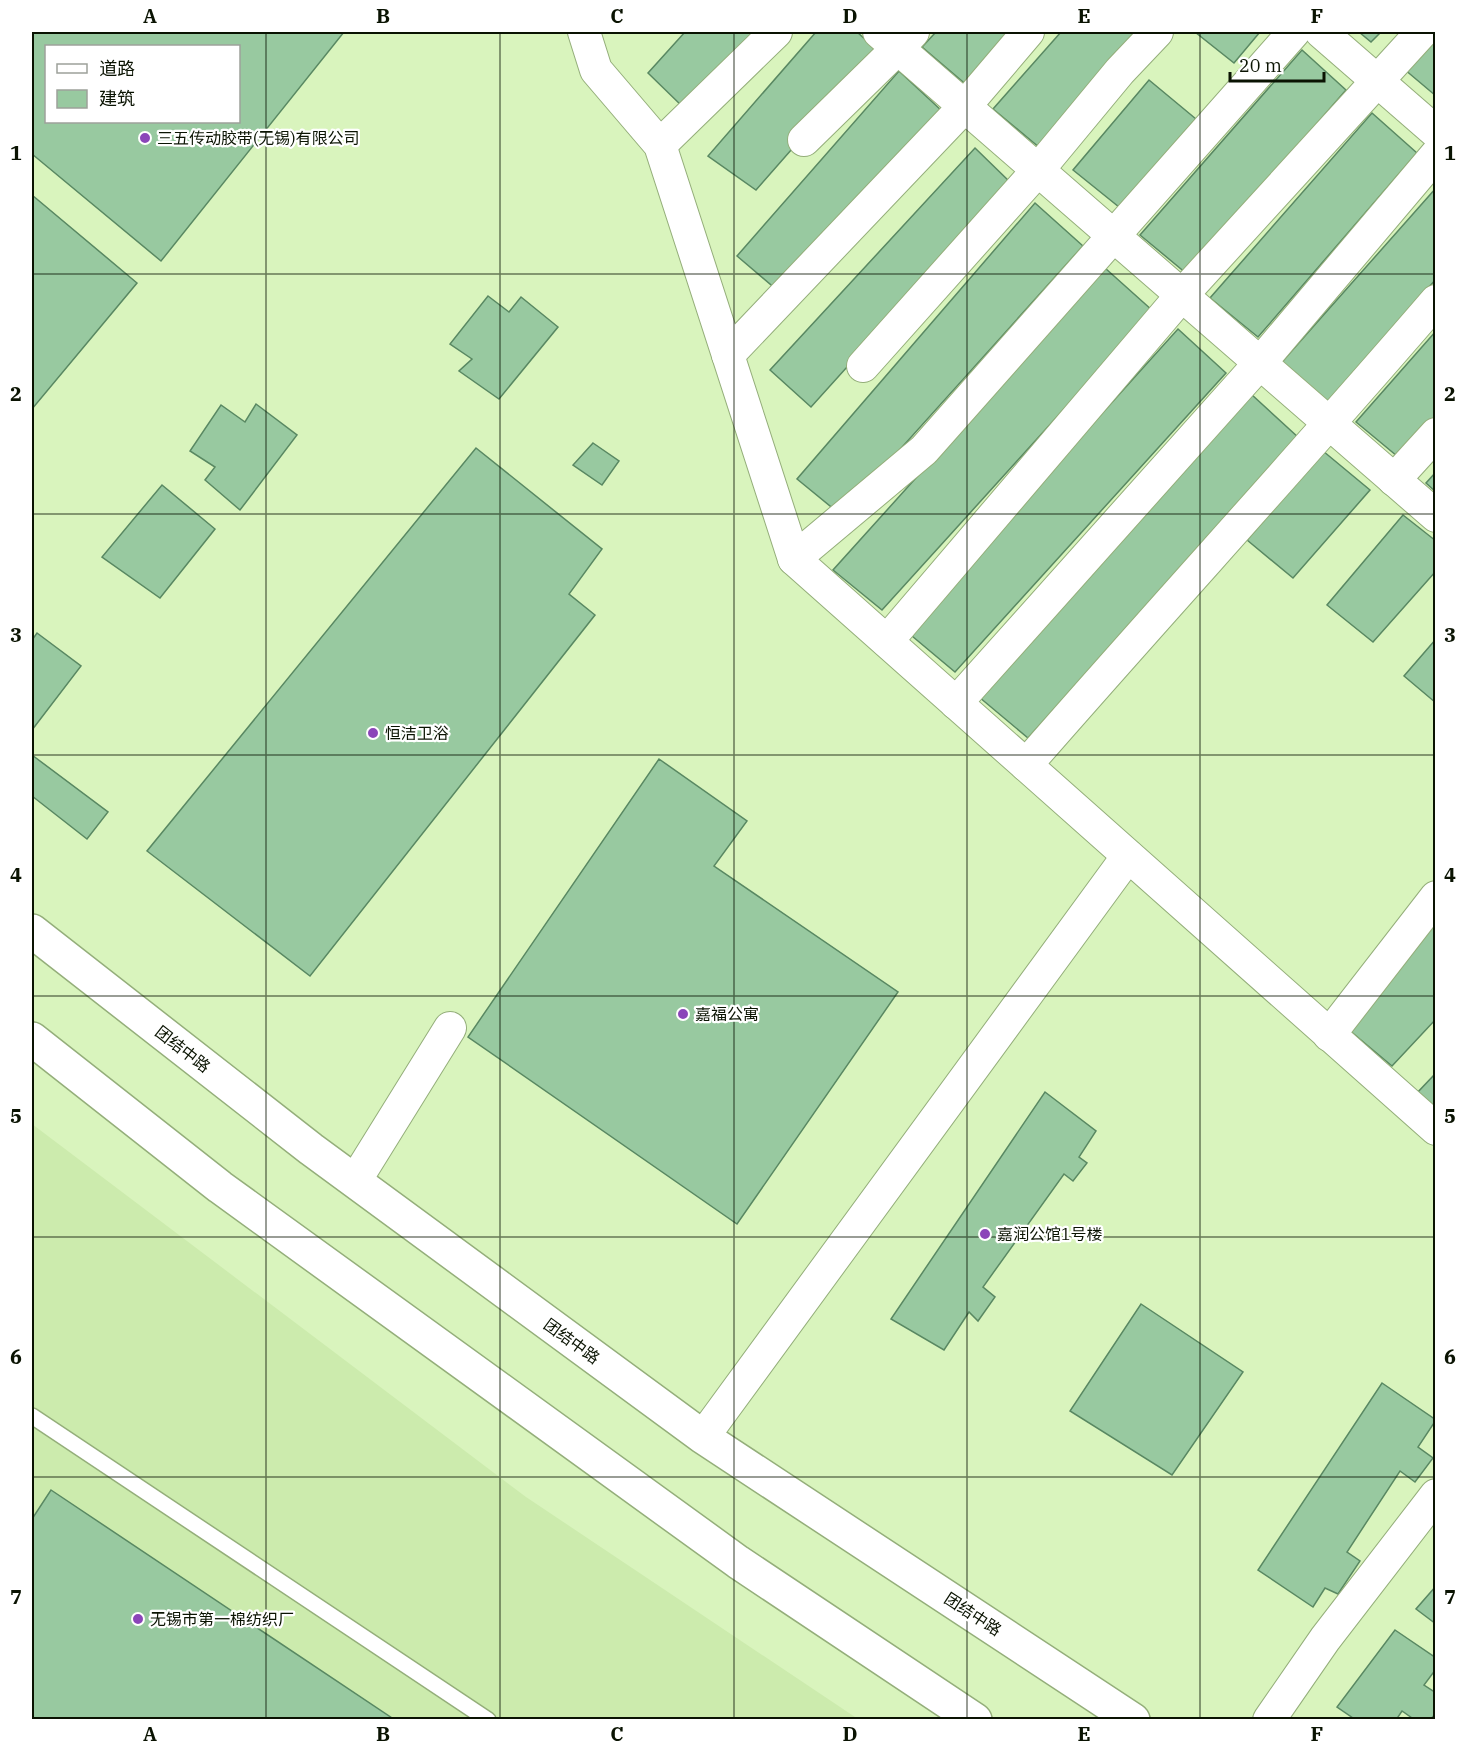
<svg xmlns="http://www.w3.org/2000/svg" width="1467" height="1751" font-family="'IBM Plex Serif','Noto Sans SC',serif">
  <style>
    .built { fill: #ccebad }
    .building { fill: #98c9a0; stroke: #598862; stroke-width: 1.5; fill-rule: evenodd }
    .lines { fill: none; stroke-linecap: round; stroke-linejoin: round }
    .service-casing { stroke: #94ae7a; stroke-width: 18 }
    .minor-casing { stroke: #94ae7a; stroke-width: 34 }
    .primary-casing { stroke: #94ae7a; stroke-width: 36 }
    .service { stroke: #fff; stroke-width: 15 }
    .minor { stroke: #fff; stroke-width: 32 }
    .primary { stroke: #fff; stroke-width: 33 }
    .grid { fill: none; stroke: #0a1302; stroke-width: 1.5; stroke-opacity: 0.55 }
    .poi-dot { fill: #8b45b9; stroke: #fff; stroke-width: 2 }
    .labels { text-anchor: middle; stroke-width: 4.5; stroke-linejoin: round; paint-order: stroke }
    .poi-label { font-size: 16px; fill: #0a1302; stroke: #fff; text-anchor: start }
    .street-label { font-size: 16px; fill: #0a1302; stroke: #fff }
    .neatline { fill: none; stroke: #0a1302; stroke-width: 2 }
    .grid-label { font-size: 20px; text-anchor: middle; font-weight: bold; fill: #0a1302 }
  </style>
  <rect width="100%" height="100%" fill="#d9f4bd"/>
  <polygon class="built" points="32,1124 526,1497 858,1719 32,1719"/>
  <g class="building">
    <path d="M32,32H344L161,261L32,154ZM46,46H238V122H46Z"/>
    <polygon points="685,32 755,32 685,109 648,73"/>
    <polygon points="816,32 857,32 878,51 756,190 708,156"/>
    <polygon points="936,32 1017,32 969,87 922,47"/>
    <polygon points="1061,32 1141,32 1040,148 993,109"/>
    <polygon points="1195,32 1260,32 1234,63"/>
    <polygon points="1359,32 1381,32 1371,42"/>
    <polygon points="1436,33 1436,96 1404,69"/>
    <polygon points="1302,50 1346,90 1187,274 1140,235"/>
    <polygon points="899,71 943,112 784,296 737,256"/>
    <polygon points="1149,80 1196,119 1119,207 1073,170"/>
    <polygon points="1372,113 1417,153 1258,337 1210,298"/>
    <polygon points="975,148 1012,184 811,407 770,370"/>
    <polygon points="1436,188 1436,279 1329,402 1281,363"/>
    <polygon points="32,195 137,283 32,409"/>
    <polygon points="1035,203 1083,246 841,515 797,479"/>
    <polygon points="1105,268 1153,311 882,610 833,570"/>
    <polygon points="488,296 509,312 521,297 558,327 499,399 459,371 472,359 450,344"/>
    <polygon points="1178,329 1226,373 955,672 906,631"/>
    <polygon points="1436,331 1436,423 1403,461 1356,422"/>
    <polygon points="1251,394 1299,438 1028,738 979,697"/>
    <polygon points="256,404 297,435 240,510 205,480 215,467 190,451 221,405 245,422"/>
    <polygon points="593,443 619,461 602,485 573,465"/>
    <polygon points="476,448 602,549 569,594 595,615 310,976 147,851"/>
    <polygon points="1323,451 1370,490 1293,578 1247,540"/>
    <polygon points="1436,472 1436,492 1426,483"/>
    <polygon points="162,485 215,529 160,598 102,557"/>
    <polygon points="1403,515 1436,541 1436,571 1373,642 1327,605"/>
    <polygon points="37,633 81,666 32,730 32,640"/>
    <polygon points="1436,639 1436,703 1404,676"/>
    <polygon points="32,755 108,812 87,839 32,796"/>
    <polygon points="659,759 747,821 714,866 898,992 737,1224 468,1037"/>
    <polygon points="1436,923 1436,1019 1392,1066 1343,1025"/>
    <polygon points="1436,1073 1436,1108 1417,1093"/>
    <polygon points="1045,1092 1096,1131 1079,1157 1087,1163 1073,1181 1064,1174 983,1287 995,1297 978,1321 969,1312 944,1350 891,1319"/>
    <polygon points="1141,1304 1243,1372 1172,1475 1070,1411"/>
    <polygon points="1382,1383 1436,1420 1418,1447 1433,1458 1415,1482 1400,1471 1347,1552 1360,1561 1338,1594 1325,1588 1313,1607 1258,1570"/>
    <polygon points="51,1490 395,1720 32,1720 32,1519"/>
    <polygon points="1436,1586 1436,1624 1416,1609"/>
    <polygon points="1395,1630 1436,1658 1436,1669 1424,1685 1436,1693 1436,1713 1430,1720 1415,1720 1402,1711 1396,1720 1356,1720 1337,1707"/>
  </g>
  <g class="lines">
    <defs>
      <polyline id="service" points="32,1416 488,1720"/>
      <g id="minor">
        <polyline points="584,32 596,70 660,145 794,559 1436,1129"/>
        <polyline points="879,32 1436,516"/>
        <polyline points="1321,32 1436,132"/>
        <polyline points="804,140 898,48 913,32"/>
        <polyline points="660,145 776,32"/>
        <polyline points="728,355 965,106 1028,32"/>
        <polyline points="863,366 1038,170 1120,71 1157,32"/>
        <polyline points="1394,480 1436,434"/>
        <polyline points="794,559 924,450 1294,32"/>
        <polyline points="887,641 1182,295 1422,32"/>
        <polyline points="956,703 1260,363 1436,155"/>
        <path d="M1026,765C1162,609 1301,458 1436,301"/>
        <polyline points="1329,1035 1436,897"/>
        <polyline points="355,1181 450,1028"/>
        <polyline points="703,1437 1128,856"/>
        <polyline points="1269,1720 1325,1639 1436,1495"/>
      </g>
      <g id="primary">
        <polyline points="32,931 311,1149 703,1437 1133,1720"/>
        <polyline points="32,1039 220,1187 738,1562 975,1720"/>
      </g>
    </defs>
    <use href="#service" class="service-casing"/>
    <use href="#minor" class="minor-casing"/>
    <use href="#primary" class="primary-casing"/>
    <use href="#service" class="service"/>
    <use href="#minor" class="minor"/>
    <use href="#primary" class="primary"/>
  </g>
  <path class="grid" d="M266,32V1720M500,32V1720M734,32V1720M967,32V1720M1200,32V1720M32,274H1436M32,514H1436M32,755H1436M32,996H1436M32,1237H1436M32,1477H1436"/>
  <g class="poi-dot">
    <circle cx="145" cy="138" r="6"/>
    <circle cx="373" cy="733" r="6"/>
    <circle cx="683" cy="1014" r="6"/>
    <circle cx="985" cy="1234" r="6"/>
    <circle cx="138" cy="1619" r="6"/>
  </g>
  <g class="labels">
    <g class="poi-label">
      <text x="157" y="144">三五传动胶带(无锡)有限公司</text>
      <text x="385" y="739">恒洁卫浴</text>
      <text x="695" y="1020">嘉福公寓</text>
      <text x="997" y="1240">嘉润公馆1号楼</text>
      <text x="150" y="1625">无锡市第一棉纺织厂</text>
    </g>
    <g class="street-label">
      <text transform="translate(183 1049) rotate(38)" y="6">团结中路</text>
      <text transform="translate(572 1341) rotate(36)" y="6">团结中路</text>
      <text transform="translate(973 1614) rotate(33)" y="6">团结中路</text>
    </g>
  </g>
  <rect width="1467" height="1751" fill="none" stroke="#ffffff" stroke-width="66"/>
  <rect x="45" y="45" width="195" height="78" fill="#ffffff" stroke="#9da19a" stroke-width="1.5"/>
  <rect x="57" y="64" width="30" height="9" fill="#ffffff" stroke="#9da19a" stroke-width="1.5"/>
  <text x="99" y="75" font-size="18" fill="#0a1302">道路</text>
  <rect x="57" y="90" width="30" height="18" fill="#98c9a0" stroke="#9da19a" stroke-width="1.5"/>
  <text x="99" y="105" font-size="18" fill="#0a1302">建筑</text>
  <path d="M1230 72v9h94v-9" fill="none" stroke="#0a1302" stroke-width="3"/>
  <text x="1239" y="72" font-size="18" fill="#0a1302" stroke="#ffffff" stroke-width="4.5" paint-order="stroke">20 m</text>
  <rect x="33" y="33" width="1401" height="1685" class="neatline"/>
  <g class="grid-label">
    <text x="150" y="23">A</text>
    <text x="383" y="23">B</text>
    <text x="617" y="23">C</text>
    <text x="850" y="23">D</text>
    <text x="1084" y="23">E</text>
    <text x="1317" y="23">F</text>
    <text x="16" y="160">1</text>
    <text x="1450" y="160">1</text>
    <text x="16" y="401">2</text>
    <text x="1450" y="401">2</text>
    <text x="16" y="642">3</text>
    <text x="1450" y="642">3</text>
    <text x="16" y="882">4</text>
    <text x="1450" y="882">4</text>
    <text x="16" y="1123">5</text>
    <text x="1450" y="1123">5</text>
    <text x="16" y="1364">6</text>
    <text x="1450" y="1364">6</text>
    <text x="16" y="1604">7</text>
    <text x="1450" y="1604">7</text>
    <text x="150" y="1741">A</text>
    <text x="383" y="1741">B</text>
    <text x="617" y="1741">C</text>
    <text x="850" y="1741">D</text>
    <text x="1084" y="1741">E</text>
    <text x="1317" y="1741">F</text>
  </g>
</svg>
